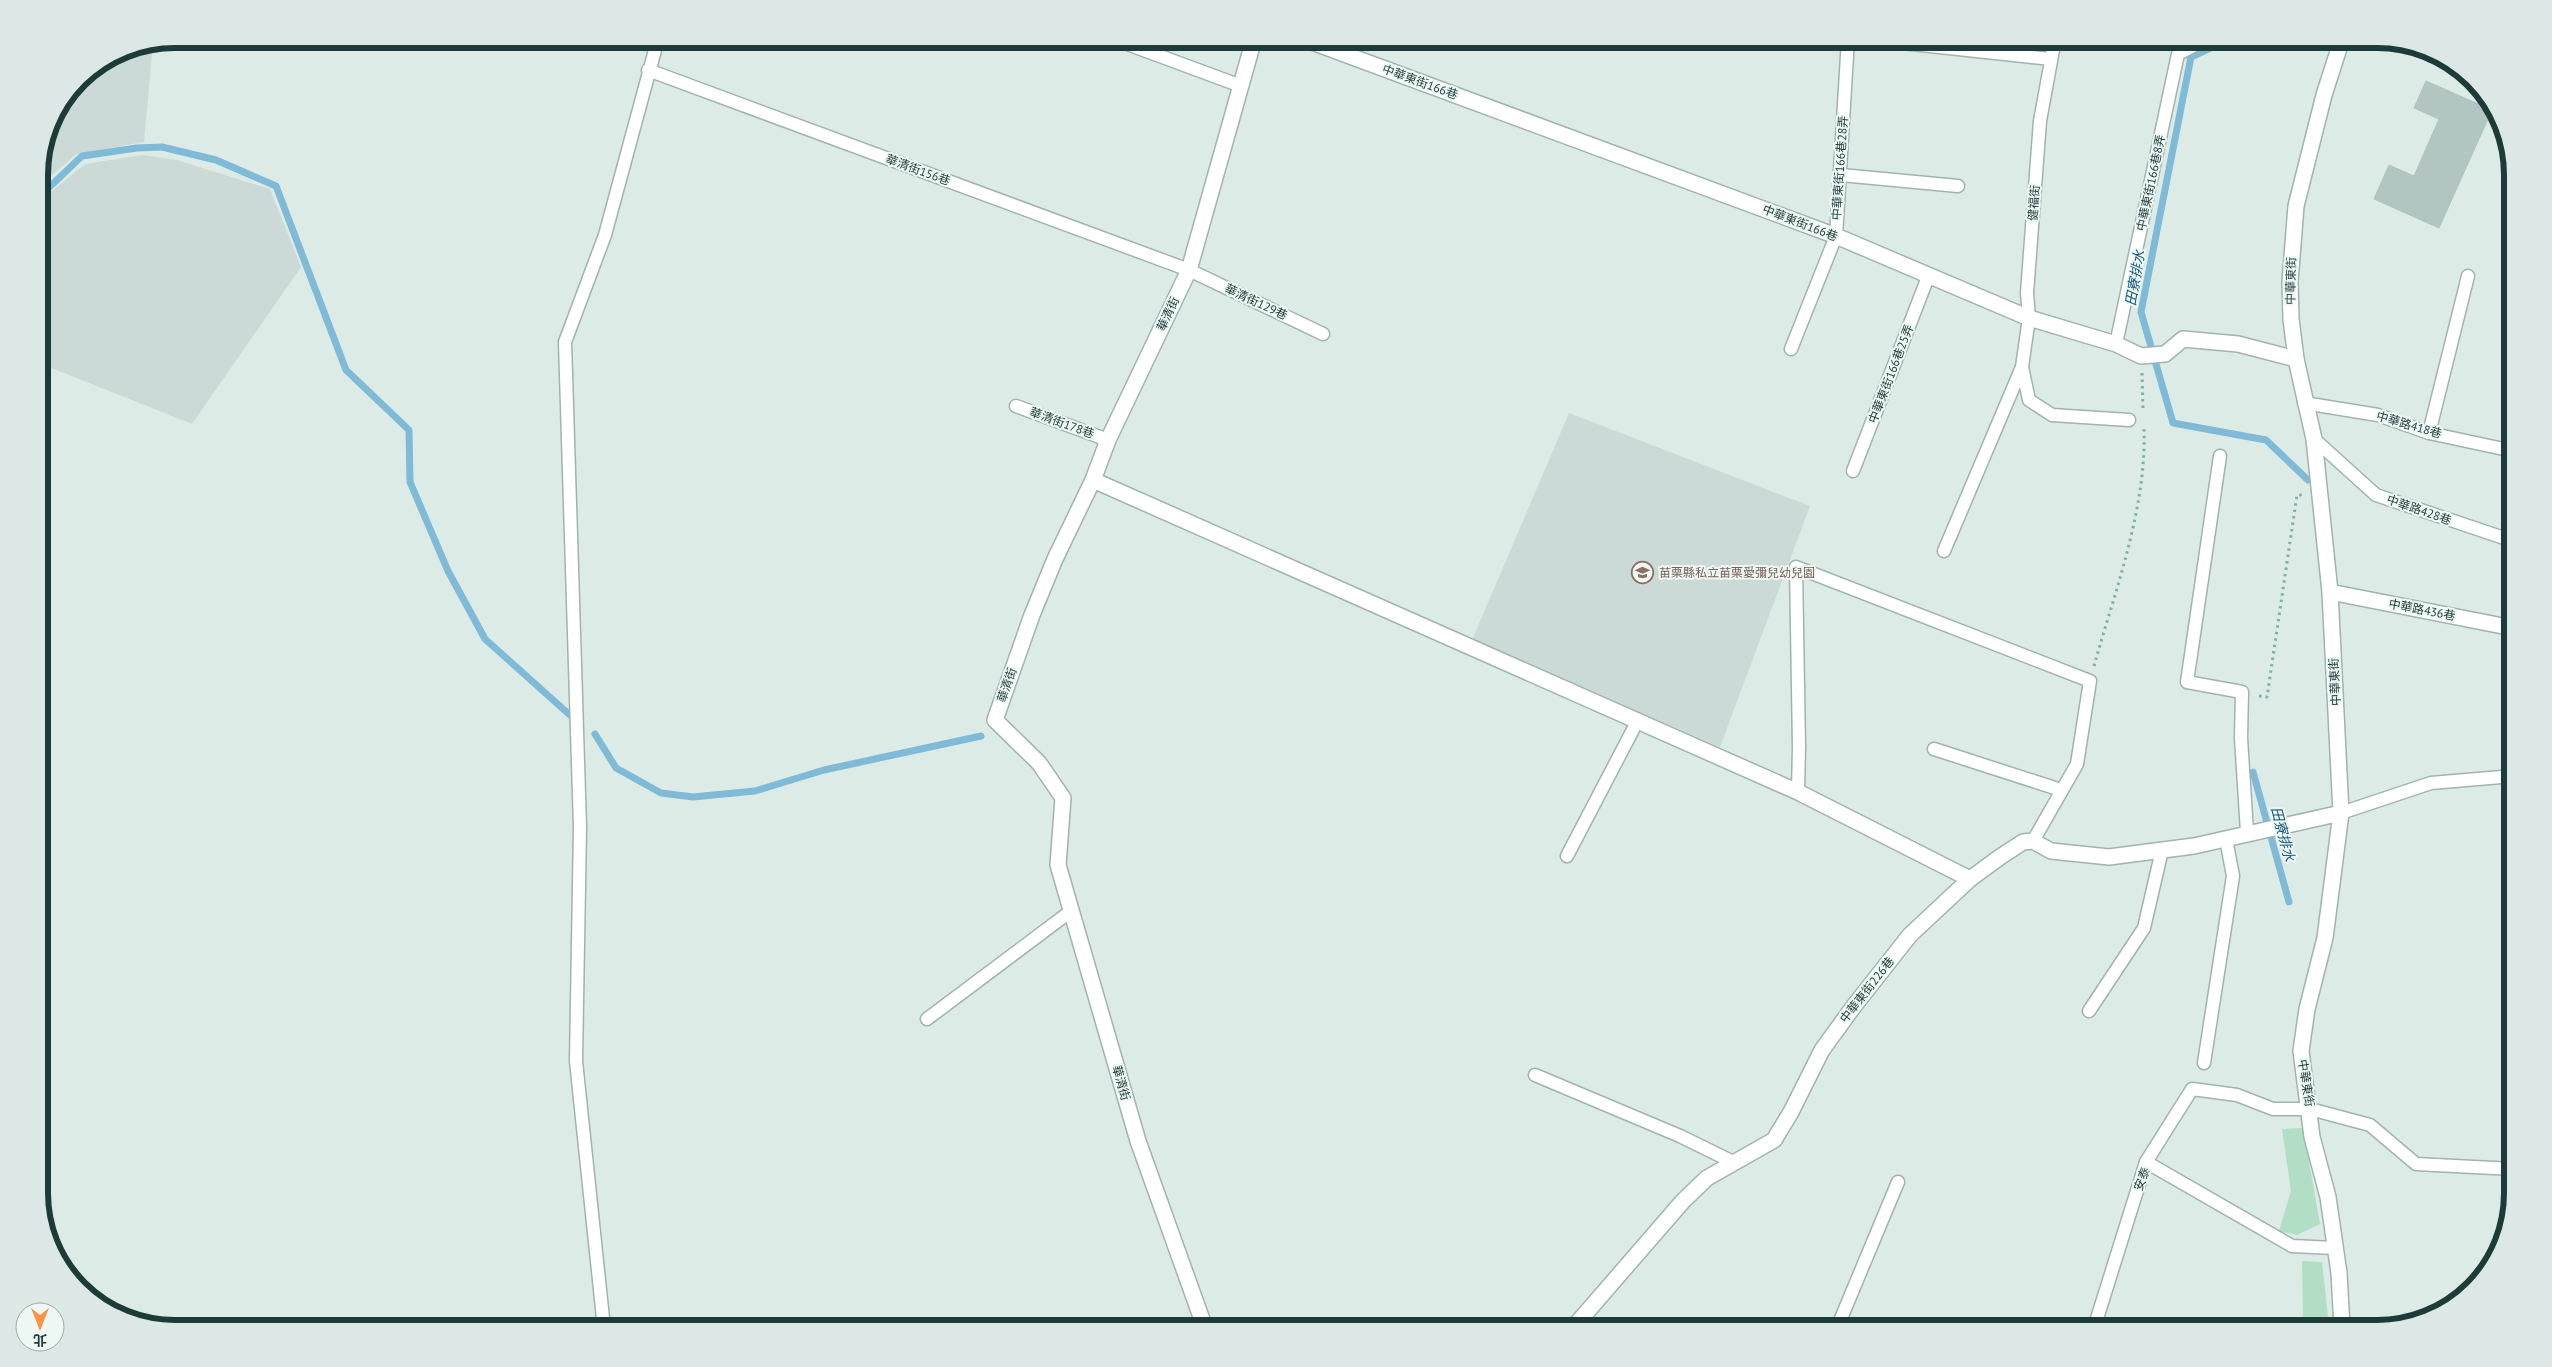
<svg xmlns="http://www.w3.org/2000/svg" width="2552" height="1367" font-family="'PT Sans','Noto Sans TC',sans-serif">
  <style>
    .built { fill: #cbdad6 }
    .green { fill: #b3dec6 }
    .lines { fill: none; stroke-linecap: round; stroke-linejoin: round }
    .stream { stroke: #7fbad6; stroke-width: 7 }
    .building { fill: #b2c5c0; stroke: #afc4bf }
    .service-casing { stroke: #a0b3af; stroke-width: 15 }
    .minor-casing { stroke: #a0b3af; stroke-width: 18 }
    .path { stroke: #7ab1a9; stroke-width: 3; stroke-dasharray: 2.5 4; stroke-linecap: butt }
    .service { stroke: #fff; stroke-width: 12 }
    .minor { stroke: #fff; stroke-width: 15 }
    .labels { text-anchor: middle; stroke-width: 4; stroke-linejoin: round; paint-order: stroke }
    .street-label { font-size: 12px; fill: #1d3b38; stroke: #edf7f4 }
    .education-label { font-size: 12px; fill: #785e54; stroke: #edf7f4; text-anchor: start }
    .water-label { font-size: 14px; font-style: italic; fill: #13597b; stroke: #edf7f4 }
    .rim { fill: none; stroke: #1d3b38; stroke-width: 6 }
  </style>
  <rect width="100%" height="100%" fill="#ddebe7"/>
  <g class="built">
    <polygon points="153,43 144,142 76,154 39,187 39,166 49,122 79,78 123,49"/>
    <polygon points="142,155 177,160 270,189 301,267 192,424 39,363 39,205 46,196 85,164"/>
    <polygon points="1569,413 1810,506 1720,747 1472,640"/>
  </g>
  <g class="green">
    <polygon points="2303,1128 2320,1224 2297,1235 2279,1231 2291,1191 2282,1129"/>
    <polygon points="2302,1261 2322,1262 2328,1316 2319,1327 2303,1326"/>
  </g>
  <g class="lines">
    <g class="stream">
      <polyline points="2230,39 2191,57 2141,312 2173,423 2266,440 2308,480"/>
      <polyline points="39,197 82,156 137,148 162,147 216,160 276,186 346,370 409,430 410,482 448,571 485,639 571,716"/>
      <polyline points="595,734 616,768 661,793 693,797 755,791 824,770 981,736"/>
      <polyline points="2253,772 2289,902"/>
    </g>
  </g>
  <polygon class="building" points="2426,81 2492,110 2439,228 2374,199 2389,165 2414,176 2439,119 2414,108"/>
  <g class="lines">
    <defs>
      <g id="service">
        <polyline points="1114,39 1241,86"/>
        <polyline points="1865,39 2050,59"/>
        <polyline points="2055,39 2040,121 2027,293 2029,318 2022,367 2029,400 2052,415 2129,420"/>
        <polyline points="648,70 1189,270 1323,334"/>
        <polyline points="1841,175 1958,186"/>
        <polyline points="2116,344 2178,54 2207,39"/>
        <polyline points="1791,349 1836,236 1848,39"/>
        <polyline points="2304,403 2378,415 2429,433 2513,451"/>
        <polyline points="1016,406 1108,440"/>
        <polyline points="2429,433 2468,276"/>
        <polyline points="2314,439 2376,495 2513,541"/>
        <polyline points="2220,456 2187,682 2242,692 2241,738 2247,832"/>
        <polyline points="1853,471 1928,277"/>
        <polyline points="1944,551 2022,367"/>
        <polyline points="1934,749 2061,790"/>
        <polyline points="1798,792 1799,747 1796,567 2090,681 2077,764 2033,841"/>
        <polyline points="2341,813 2431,783 2513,776"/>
        <polyline points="1567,856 1637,722"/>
        <polyline points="2089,1011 2144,928 2162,850"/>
        <polyline points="927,1019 1071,911"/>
        <polyline points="2204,1063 2233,876 2226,839"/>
        <polyline points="1535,1075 1680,1136 1735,1163"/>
        <polyline points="2146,1162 2292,1246 2334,1248"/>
        <polyline points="2033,1325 2153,1328"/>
        <polyline points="604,1328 576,1061 580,827 565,342 605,235 658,39"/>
        <polyline points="1837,1328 1898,1182"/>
        <polyline points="2094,1328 2146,1162 2192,1089 2237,1095 2273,1109 2310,1109 2370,1125 2416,1164 2513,1169"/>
      </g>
      <g id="minor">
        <polyline points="1304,39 1836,236 2029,318 2116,344 2141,356 2165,354 2183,339 2238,344 2296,359"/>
        <polyline points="2342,39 2324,95 2296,206 2290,282 2291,319 2296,359 2314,439 2330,592 2341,813 2325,938 2307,1009 2301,1051 2312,1137 2328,1197 2339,1273 2342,1328"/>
        <polyline points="1093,480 1798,792 1970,879"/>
        <polyline points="2330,592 2513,628"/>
        <polyline points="1205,1328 1138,1141 1058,865 1063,798 1039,763 995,720 1032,615 1055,559 1093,480 1108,440 1189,270 1254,39"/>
        <polyline points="1573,1328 1683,1201 1707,1178 1774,1140 1791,1112 1822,1050 1854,1006 1910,935 1970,879 2000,857 2023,842 2033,841 2051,851 2109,857 2194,846 2341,813"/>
      </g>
    </defs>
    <use href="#service" class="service-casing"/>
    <use href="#minor" class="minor-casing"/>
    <g class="path">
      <polyline points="2142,373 2143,410"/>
      <path d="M2094,666C2115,591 2147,507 2144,428"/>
      <polyline points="2259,696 2267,697 2297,495 2302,495"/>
    </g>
    <use href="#service" class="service"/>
    <use href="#minor" class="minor"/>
  </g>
  <defs>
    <symbol id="school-ring" viewBox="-11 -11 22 22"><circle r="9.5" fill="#edf7f4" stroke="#8d6e63" stroke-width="1.5"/><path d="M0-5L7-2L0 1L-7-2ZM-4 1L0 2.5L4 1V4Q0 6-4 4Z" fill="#8d6e63"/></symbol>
  </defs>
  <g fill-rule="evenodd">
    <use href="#school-ring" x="1630" y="560" width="25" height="25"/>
  </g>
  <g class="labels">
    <g class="street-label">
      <text transform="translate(1420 82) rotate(20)" y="4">中華東街166巷</text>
      <text transform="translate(1840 168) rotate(-86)" y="4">中華東街166巷28弄</text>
      <text transform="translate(918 170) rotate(20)" y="4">華清街156巷</text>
      <text transform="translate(2151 183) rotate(-78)" y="4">中華東街166巷8弄</text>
      <text transform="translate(2034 203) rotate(-86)" y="4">健福街</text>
      <text transform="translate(1800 223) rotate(21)" y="4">中華東街166巷</text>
      <text transform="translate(2291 281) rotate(-89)" y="4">中華東街</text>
      <text transform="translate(1256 302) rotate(25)" y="4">華清街129巷</text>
      <text transform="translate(1168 314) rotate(-65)" y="4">華清街</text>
      <text transform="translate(1891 374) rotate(-69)" y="4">中華東街166巷25弄</text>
      <text transform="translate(1062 423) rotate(20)" y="4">華清街178巷</text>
      <text transform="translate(2409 425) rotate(16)" y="4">中華路418巷</text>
      <text transform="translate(2419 510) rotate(19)" y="4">中華路428巷</text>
      <text transform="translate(2422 610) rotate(11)" y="4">中華路436巷</text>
      <text transform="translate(2335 682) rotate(-93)" y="4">中華東街</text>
      <text transform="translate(1007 685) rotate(-71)" y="4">華清街</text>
      <text transform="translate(1867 990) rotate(-52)" y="4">中華東街226巷</text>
      <text transform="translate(1121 1083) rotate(74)" y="4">華清街</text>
      <text transform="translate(2306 1083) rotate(81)" y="4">中華東街</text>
      <text transform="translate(2142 1179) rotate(-69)" y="4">安泰</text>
    </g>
    <g class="education-label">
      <text x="1659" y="577">苗栗縣私立苗栗愛彌兒幼兒園</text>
    </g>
    <g class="water-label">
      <text transform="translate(2135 278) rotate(-80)" y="5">田寮排水</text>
      <text transform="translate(2283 834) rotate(75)" y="5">田寮排水</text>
    </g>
  </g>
  <path d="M0 0H2552V1367H0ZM175 48H2377A127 127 0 0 1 2504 175V1193A127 127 0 0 1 2377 1320H175A127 127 0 0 1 48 1193V175A127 127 0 0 1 175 48Z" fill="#dce8e5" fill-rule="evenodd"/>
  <path class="rim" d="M175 48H2377A127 127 0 0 1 2504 175V1193A127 127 0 0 1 2377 1320H175A127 127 0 0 1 48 1193V175A127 127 0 0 1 175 48Z"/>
  <g transform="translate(40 1327) rotate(180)"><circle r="24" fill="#edf7f4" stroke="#9aaca9"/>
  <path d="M0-4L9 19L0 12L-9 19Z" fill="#ff9247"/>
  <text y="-8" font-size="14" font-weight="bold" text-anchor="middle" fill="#1d3b38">北</text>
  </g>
</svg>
